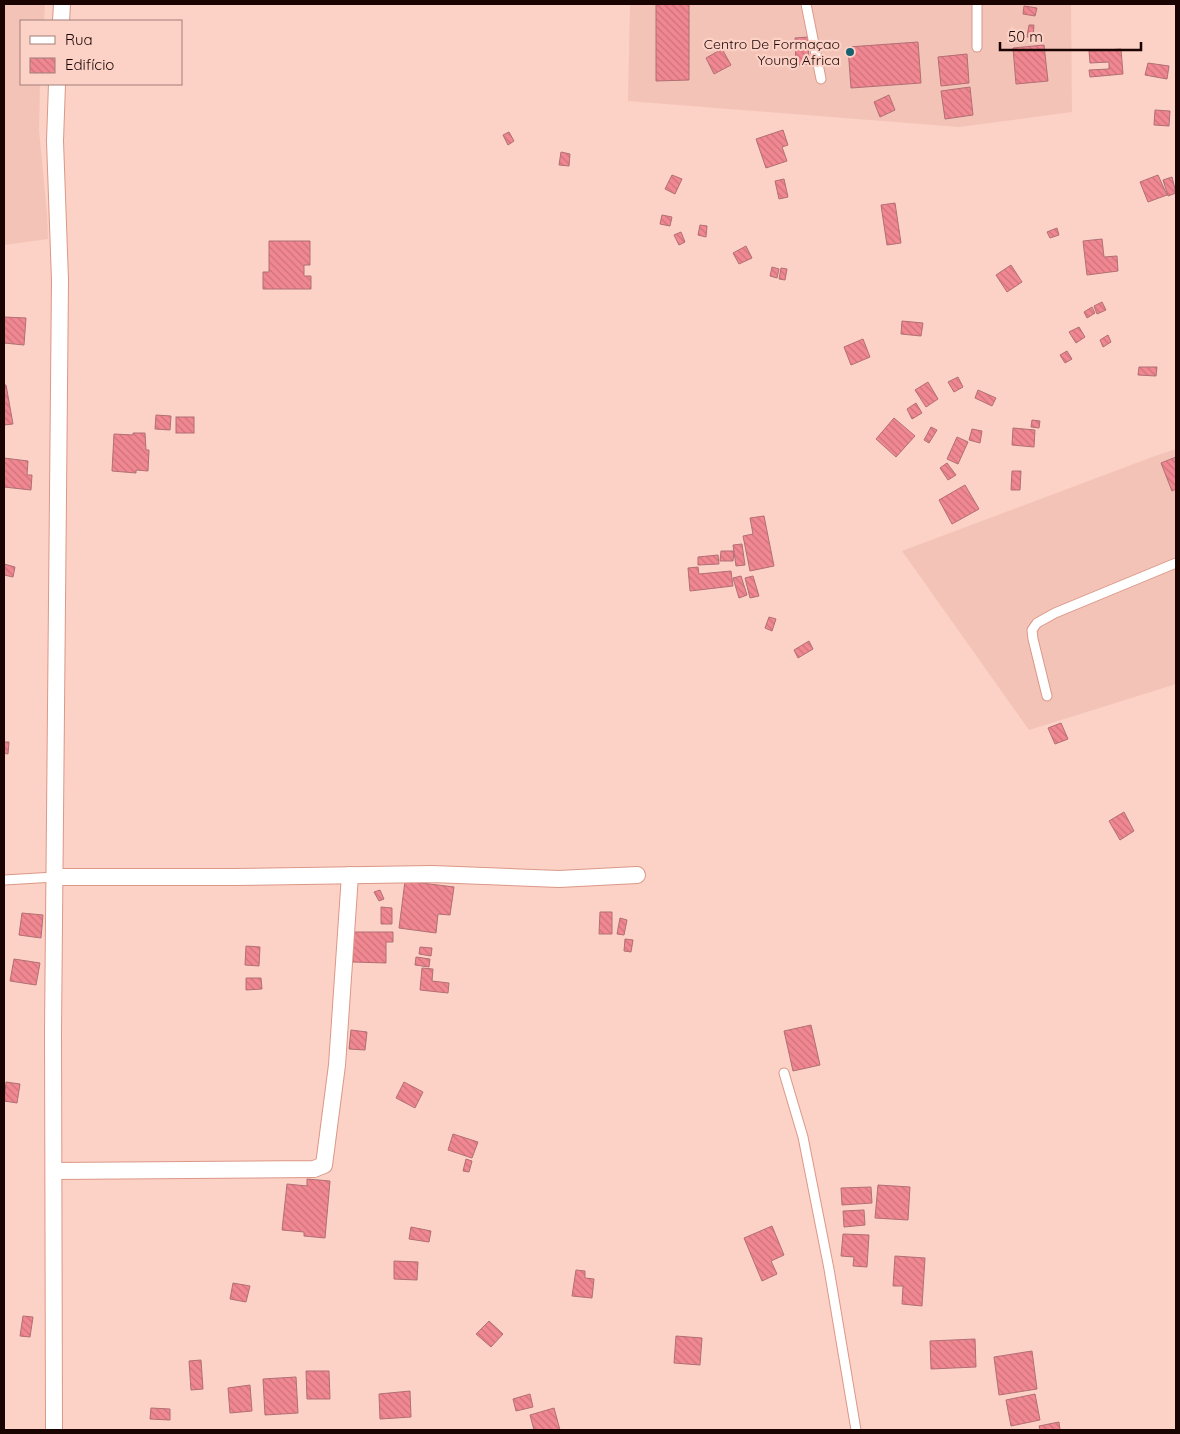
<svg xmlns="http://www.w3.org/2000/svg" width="1180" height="1434" font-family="Quicksand,sans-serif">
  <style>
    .built { fill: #f3c3b7 }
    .building { fill: url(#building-back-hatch); stroke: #b26f74 }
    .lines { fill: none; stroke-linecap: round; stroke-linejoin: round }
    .service-casing { stroke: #db9887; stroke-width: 11 }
    .minor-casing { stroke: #db9887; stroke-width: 18 }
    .service { stroke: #fff; stroke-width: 9 }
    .minor { stroke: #fff; stroke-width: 16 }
    .poi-dot { fill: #186170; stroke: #fcd1c6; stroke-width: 2 }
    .labels { text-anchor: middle; stroke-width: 4.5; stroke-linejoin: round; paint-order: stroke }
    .poi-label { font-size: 14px; fill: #1a0402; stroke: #fcd1c6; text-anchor: end }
  </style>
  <defs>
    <pattern id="building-back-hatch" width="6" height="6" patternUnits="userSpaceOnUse" patternTransform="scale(1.25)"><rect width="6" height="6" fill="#f08791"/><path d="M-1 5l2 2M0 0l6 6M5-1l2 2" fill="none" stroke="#cd737b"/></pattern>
  </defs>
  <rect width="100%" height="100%" fill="#fcd1c6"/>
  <g class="built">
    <polygon points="4,4 45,4 44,21 21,21 21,84 40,84 39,131 47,214 48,239 4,245"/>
    <polygon points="630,4 1071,4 1072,112 959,127 628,101"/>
    <polygon points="1176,449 1176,684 1029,730 902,551 1155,456"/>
  </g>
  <g class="building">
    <polygon points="656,4 689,4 689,80 656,81"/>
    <polygon points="1024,6 1037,8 1035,16 1023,14"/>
    <polygon points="1029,25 1034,25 1033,37 1027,37"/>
    <polygon points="808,37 809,64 796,65 795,38"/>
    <polygon points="918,42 921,83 851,88 848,47"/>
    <polygon points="1044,45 1048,81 1016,84 1013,48"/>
    <polygon points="722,49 731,65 714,74 706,58"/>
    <polygon points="1121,49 1123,74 1090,77 1089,70 1109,69 1109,62 1090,63 1089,51"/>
    <polygon points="967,54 969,83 941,86 938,57"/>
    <polygon points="1148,63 1169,66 1167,79 1145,75"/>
    <polygon points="970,87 973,115 945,119 941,91"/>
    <polygon points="889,95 895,110 880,117 874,102"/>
    <polygon points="1155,110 1170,111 1169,126 1154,125"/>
    <polygon points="783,130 788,145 782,147 787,161 766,168 756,139"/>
    <polygon points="509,132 514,141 508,145 503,135"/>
    <polygon points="561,152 570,154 569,166 559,165"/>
    <polygon points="672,175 682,179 675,194 665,189"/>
    <polygon points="1158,175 1167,195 1148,202 1140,182"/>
    <polygon points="1172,177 1176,193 1168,196 1163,180"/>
    <polygon points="784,179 788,197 779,199 775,181"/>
    <polygon points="895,203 901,243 887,245 881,205"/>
    <polygon points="662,215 672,217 670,226 660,224"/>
    <polygon points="700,225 707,226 706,237 698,235"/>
    <polygon points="1057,228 1059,235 1050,238 1047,232"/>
    <polygon points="681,232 685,242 679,245 674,235"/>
    <polygon points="1102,239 1104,257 1117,256 1118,271 1087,275 1083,241"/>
    <polygon points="269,241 310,241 310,265 304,265 304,276 311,276 311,289 263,289 263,272 269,272"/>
    <polygon points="746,246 752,258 739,264 733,253"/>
    <polygon points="1011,265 1022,282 1007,292 996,275"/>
    <polygon points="772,267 779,269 777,278 770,276"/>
    <polygon points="781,268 787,269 785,280 779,279"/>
    <polygon points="1102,302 1106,310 1097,314 1094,306"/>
    <polygon points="1092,307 1095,313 1087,318 1084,312"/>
    <polygon points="4,317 26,318 24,345 4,343"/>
    <polygon points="902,321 923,323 921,336 901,334"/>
    <polygon points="1079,327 1085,337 1076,343 1069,332"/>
    <polygon points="1108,335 1111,342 1103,347 1100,340"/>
    <polygon points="863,339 870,357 851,365 844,347"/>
    <polygon points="1067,351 1072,359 1065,363 1060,355"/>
    <polygon points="1139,367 1157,367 1156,376 1138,375"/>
    <polygon points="958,377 963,387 954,392 948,382"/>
    <polygon points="928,382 938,399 926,407 915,390"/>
    <polygon points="4,385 6,385 13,424 4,425"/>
    <polygon points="978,390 996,398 992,406 975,398"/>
    <polygon points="916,403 922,413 912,419 907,409"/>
    <polygon points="156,415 171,416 170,430 155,429"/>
    <rect x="176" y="417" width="18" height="16"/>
    <polygon points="894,418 915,436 896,457 876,439"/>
    <polygon points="1032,420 1040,421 1039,428 1031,427"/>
    <polygon points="931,427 937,430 929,443 924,440"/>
    <polygon points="1013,428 1035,430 1034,447 1012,445"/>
    <polygon points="972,429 982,431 980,443 969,440"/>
    <polygon points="133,433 145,433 146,450 149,450 148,471 136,470 136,473 112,471 114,434 133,435"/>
    <polygon points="957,437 968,442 958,464 947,459"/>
    <polygon points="1176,457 1176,489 1172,491 1161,463"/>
    <polygon points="4,458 28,461 27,475 32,475 31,490 4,487"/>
    <polygon points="947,463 956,475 948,480 940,468"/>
    <polygon points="1012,471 1021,471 1020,490 1011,490"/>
    <polygon points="965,485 979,509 952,524 939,500"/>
    <polygon points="764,516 774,566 750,571 743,536 753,534 750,518"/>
    <polygon points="742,544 745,565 736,566 733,545"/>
    <polygon points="721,551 734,551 733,561 720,561"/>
    <polygon points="718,555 719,564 698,565 698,557"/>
    <polygon points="4,564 15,567 13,577 4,575"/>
    <polygon points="698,567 699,574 731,571 733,586 690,591 688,568"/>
    <polygon points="741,576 747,595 739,598 733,578"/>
    <polygon points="753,576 759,596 750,598 745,578"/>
    <polygon points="769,617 776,619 772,631 765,628"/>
    <polygon points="809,641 813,649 798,658 794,650"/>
    <polygon points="1061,723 1068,739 1055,744 1048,728"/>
    <polygon points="4,742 9,742 8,754 4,753"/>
    <polygon points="1124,812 1134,831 1120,840 1109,821"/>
    <polygon points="405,881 454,887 450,915 438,914 436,933 399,928"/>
    <polygon points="380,890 384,899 379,901 374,892"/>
    <polygon points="381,907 392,908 392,924 381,924"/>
    <polygon points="600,912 612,912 612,934 599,934"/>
    <polygon points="22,913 43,915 41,938 19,935"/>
    <polygon points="620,918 627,920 624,935 617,934"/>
    <polygon points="353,932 393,932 393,942 386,942 386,963 353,962"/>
    <polygon points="625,939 633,940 631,952 624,951"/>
    <polygon points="246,946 260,947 259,966 245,965"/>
    <polygon points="420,947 432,948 431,956 419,954"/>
    <polygon points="416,957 430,959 429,967 415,965"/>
    <polygon points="14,959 40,963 36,985 10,981"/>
    <polygon points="422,968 433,969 432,981 449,983 448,993 420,990"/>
    <polygon points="246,978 261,978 262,989 246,990"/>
    <polygon points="811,1025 820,1065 793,1071 784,1031"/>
    <polygon points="351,1030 367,1032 365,1050 349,1049"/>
    <polygon points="6,1082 20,1084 17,1103 4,1101"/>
    <polygon points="404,1082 423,1092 415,1108 396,1098"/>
    <polygon points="453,1134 478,1142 472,1158 448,1150"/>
    <polygon points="466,1159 472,1161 469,1172 463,1171"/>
    <polygon points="307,1179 330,1181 325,1238 304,1236 304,1232 282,1230 287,1184 307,1186"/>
    <polygon points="878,1185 910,1187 908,1220 875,1218"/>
    <polygon points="871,1187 872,1203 842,1205 841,1188"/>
    <polygon points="864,1210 865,1225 844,1227 843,1211"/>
    <polygon points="772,1226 784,1255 771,1261 777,1274 762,1281 744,1238"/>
    <polygon points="411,1227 431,1231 429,1242 409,1239"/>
    <polygon points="843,1234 869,1235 867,1267 853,1266 854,1257 841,1256"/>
    <polygon points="895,1256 925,1258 922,1306 902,1304 903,1286 893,1286"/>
    <polygon points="394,1261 418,1262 417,1280 394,1279"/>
    <polygon points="576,1270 585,1271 585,1278 594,1279 592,1298 572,1296"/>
    <polygon points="233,1283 250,1286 246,1302 230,1299"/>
    <polygon points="23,1316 33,1317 30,1337 20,1336"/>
    <polygon points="489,1321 503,1334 491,1347 476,1334"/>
    <polygon points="676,1336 702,1338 700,1365 674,1363"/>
    <polygon points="975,1339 976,1367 931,1369 930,1341"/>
    <polygon points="1032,1351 1037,1389 999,1395 994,1357"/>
    <polygon points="201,1360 203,1389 191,1390 189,1361"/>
    <polygon points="306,1371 329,1371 330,1399 307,1399"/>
    <polygon points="296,1377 298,1413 265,1415 263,1379"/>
    <polygon points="250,1385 252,1411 230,1413 228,1388"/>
    <polygon points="410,1391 411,1417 380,1419 379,1394"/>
    <polygon points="530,1394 533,1407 516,1411 513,1399"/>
    <polygon points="1035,1394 1040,1420 1011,1426 1006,1400"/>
    <polygon points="151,1408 170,1409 170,1420 150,1419"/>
    <polygon points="554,1408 560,1430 534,1430 530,1415"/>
    <polygon points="1059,1422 1060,1430 1040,1430 1039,1426"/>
  </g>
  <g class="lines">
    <defs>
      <g id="service">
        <polyline points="806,4 821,79"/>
        <polyline points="977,4 977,47"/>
        <polyline points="1047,696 1033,639 1032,630 1037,623 1055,613 1176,563"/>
        <polyline points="4,880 55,877"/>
        <polyline points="784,1073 803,1137 829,1269 856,1430"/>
      </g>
      <g id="minor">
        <polyline points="61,21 62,4"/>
        <polyline points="55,877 234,877 432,874 559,879 637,875"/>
        <polyline points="54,1171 314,1169 324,1165 337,1065 350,875"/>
        <polyline points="54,1430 53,1031 60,280 55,141 57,84"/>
      </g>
    </defs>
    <use href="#service" class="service-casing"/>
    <use href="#minor" class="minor-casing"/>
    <use href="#service" class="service"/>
    <use href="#minor" class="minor"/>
  </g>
  <circle class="poi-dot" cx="850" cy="52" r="5"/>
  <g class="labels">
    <g class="poi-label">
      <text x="840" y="49">Centro De Formaçao<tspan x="840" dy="16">Young Africa</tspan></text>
    </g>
  </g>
  <rect width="1180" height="1434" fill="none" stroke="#1a0402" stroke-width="10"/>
  <rect x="20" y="20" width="162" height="65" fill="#fcd1c6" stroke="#a27f78"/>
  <rect x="30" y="36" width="25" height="8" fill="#ffffff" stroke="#a27f78"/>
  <text x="65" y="45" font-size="15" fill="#1a0402">Rua</text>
  <rect x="30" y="58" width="25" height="15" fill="url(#building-back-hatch)" stroke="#a27f78"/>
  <text x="65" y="70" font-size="15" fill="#1a0402">Edifício</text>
  <path d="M1000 42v8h141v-8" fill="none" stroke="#1a0402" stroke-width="2.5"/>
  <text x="1008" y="42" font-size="15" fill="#1a0402" stroke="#fcd1c6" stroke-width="4" paint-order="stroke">50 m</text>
</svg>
